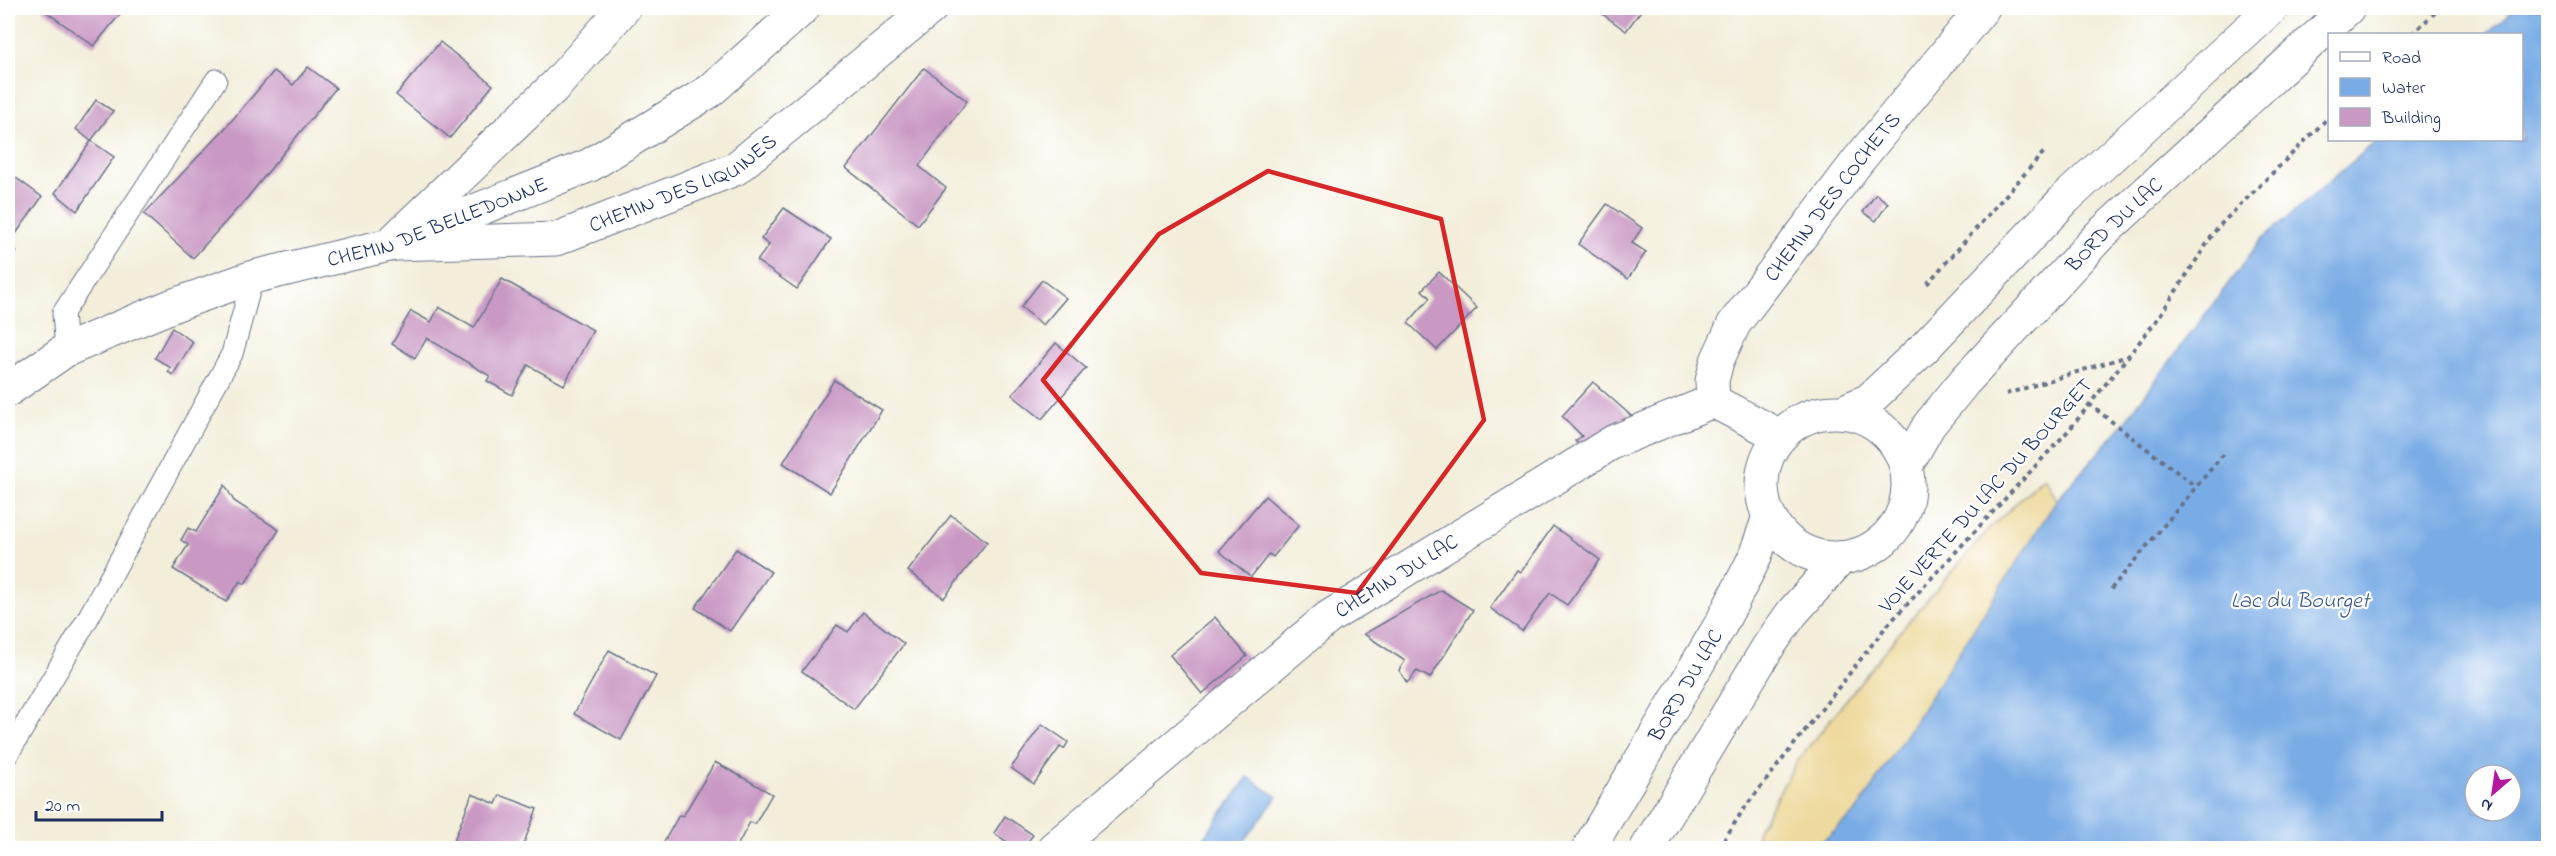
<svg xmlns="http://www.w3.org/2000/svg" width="2556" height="856" font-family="'Indie Flower',sans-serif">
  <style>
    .sand { fill: #eeda9e; stroke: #84847e; stroke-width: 1.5 }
    .water { fill: #79ace5; stroke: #4a6ea2; stroke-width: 1.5; fill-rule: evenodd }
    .building { fill: #c999c4 }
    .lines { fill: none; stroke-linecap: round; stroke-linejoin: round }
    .service-casing { stroke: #677289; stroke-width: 23 }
    .minor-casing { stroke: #677289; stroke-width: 35 }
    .tertiary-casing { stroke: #677289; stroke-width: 35 }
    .secondary-casing { stroke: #677289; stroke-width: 35 }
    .primary-casing { stroke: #677289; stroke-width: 35 }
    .path { stroke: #677289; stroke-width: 4; stroke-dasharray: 4.5 4.5; stroke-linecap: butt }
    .service { stroke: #fff; stroke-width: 21 }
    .minor { stroke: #fff; stroke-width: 33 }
    .tertiary { stroke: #fff; stroke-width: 33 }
    .secondary { stroke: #fff; stroke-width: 33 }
    .primary { stroke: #fff; stroke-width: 33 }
    .marked { fill: none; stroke: #d62828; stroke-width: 4.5; stroke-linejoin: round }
    .labels { text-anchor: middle; stroke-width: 4.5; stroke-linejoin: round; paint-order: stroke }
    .street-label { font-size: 21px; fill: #1b2f5e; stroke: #fff }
    .water-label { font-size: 22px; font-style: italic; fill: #3c5b8d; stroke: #fff }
  </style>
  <rect width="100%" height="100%" fill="#fff"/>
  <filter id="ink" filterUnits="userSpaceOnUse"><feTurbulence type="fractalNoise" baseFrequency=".0167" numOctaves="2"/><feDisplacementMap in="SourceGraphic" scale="12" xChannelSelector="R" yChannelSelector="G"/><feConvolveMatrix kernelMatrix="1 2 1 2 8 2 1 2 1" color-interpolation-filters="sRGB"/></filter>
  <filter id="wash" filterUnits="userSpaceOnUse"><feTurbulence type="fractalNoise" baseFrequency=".008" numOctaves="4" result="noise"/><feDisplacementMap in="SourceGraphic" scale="24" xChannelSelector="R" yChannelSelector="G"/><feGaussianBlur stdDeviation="1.35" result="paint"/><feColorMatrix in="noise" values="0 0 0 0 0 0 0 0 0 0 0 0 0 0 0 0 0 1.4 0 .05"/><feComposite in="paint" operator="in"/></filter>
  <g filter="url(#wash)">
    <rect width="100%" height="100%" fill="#f3eeda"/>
    <polygon class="sand" points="2044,477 2057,500 1856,812 1815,848 1754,848 1758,830 1796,763 1904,627 1990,528"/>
    <g class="water">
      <path d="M2516,8H2548V848H1815L1856,812L2057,500L2120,428L2261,240L2378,140H2522V34H2487ZM2475,775H2511V811H2475Z"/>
      <polygon points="1248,777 1277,797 1239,848 1196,848"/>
    </g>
    <g id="blocks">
      <g class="building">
        <polygon points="41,8 125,8 94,46"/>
        <polygon points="1594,8 1643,8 1626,31"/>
        <polygon points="440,42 493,85 450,138 396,95"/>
        <polygon points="308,67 336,88 247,198 193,258 144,214 227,126 274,71 293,85"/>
        <polygon points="924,68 967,101 919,166 946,188 918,225 846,168"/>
        <polygon points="96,100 113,111 91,141 76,129"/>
        <polygon points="91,141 114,157 77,211 55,193"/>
        <polygon points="8,172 42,197 8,245 17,251 8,264"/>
        <polygon points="1876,194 1888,203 1876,221 1863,212"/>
        <polygon points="1607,204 1642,228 1632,243 1646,252 1628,279 1578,244"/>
        <polygon points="784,208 831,239 797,289 757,261 769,245 761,239"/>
        <polygon points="1439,272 1477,308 1437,350 1408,323 1430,298 1422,290"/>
        <polygon points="502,279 593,330 564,385 528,365 512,395 487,381 490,376 427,338 415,358 392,344 411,311 431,322 439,307 474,328"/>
        <polygon points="1042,280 1066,298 1043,325 1021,307"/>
        <polygon points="172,328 193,342 173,375 168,372 171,368 155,358"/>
        <polygon points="1056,343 1086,368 1042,419 1012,395"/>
        <polygon points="834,380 882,410 830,493 783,463"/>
        <polygon points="1593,382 1637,421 1585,450 1575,441 1582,436 1562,416"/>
        <polygon points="225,485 234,501 279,530 245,584 240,581 226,602 173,569 188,545 181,540 188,528 196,532"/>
        <polygon points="1265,496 1299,525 1273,557 1269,554 1251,577 1219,551"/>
        <polygon points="951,515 987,542 944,598 908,571"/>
        <polygon points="1553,526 1600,560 1567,605 1550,593 1522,631 1490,608 1517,570 1521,572"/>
        <polygon points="736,549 771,572 730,631 695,608"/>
        <polygon points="1441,590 1473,610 1430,678 1417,671 1407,683 1399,670 1405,661 1364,634"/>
        <polygon points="863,612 904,644 854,709 802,671 837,625 848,632"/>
        <polygon points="1215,617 1247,656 1202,694 1170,655"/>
        <polygon points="609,650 656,676 621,740 574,714"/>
        <polygon points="1042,724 1068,742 1064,749 1060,747 1034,784 1011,768"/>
        <polygon points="715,762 772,794 755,824 750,822 736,848 661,847 679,815 683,816"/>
        <polygon points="472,794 496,804 500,795 537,809 522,848 451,848"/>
        <polygon points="1005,816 1033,835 1023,848 1016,848 994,833"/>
      </g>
    </g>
  </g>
  <g filter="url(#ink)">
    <use href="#blocks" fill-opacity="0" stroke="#677289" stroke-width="1.5"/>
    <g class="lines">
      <defs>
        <g id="service">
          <polyline points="66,350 63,313 216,80"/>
          <polyline points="8,754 87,620 232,354 253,277"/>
        </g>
        <g id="minor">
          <path id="s1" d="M395,244L556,239L735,169L931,8"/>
          <polyline points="389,245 557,84 624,8"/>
          <path id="s2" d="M1713,401L1712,381L1717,361L1734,324L1857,162L1983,8"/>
        </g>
        <g id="tertiary">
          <path id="s3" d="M1054,848L1329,617L1613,442L1713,401L1780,436"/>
        </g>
        <g id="secondary">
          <path id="s4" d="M8,390L66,350L174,305L253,277L389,245L590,165L710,91L803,8"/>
        </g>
        <g id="primary">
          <polyline points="1842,412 1869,400 1925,347 2066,198 2272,8"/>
          <circle cx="1835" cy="485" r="73"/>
          <path id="s5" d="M1906,466L1929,425L1965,381L2100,235L2348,8"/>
          <path id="s6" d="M1589,848L1721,624L1754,559L1769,517"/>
          <polyline points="1647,848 1768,647 1792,613 1841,558"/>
        </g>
      </defs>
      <use href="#service" class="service-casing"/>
      <use href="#minor" class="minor-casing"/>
      <use href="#tertiary" class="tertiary-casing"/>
      <use href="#secondary" class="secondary-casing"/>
      <use href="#primary" class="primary-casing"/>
      <g class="path">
        <polyline points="2412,34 2440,8"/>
        <polyline points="1927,284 2044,152"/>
        <polyline points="2006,394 2125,357"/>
        <polyline points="2089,404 2195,486"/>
        <polyline points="2111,589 2226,451"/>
        <polyline points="1719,848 1743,810 1885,628 2069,430 2157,320 2218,227 2330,116"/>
      </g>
      <use href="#service" class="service"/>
      <use href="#minor" class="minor"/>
      <use href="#tertiary" class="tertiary"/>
      <use href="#secondary" class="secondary"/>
      <use href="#primary" class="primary"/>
    </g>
  </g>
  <path class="marked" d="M1268,171L1441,219L1484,420L1357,593L1201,573L1043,380L1159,234Z"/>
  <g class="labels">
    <g class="street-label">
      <text dy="7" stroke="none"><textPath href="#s1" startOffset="300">CHEMIN DES LIQUINES</textPath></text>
      <text dy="7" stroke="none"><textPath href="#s2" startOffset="242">CHEMIN DES COCHETS</textPath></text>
      <text dy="7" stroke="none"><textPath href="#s4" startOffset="464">CHEMIN DE BELLEDONNE</textPath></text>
      <text dy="7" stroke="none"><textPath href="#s5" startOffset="320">BORD DU LAC</textPath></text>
      <text transform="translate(1985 495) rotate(-48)" y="7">VOIE VERTE DU LAC DU BOURGET</text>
      <text dy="7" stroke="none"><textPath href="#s3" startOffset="438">CHEMIN DU LAC</textPath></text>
      <text dy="7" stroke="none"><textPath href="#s6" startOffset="189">BORD DU LAC</textPath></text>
    </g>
    <g class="water-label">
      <text x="2300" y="607">Lac du Bourget</text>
    </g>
  </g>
  <rect width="2556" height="856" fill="none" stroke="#fff" stroke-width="30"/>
  <rect x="2328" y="33" width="195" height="108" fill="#ffffff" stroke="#a4acbf" stroke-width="1.5"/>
  <rect x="2340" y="52" width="30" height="9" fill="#ffffff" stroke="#a4acbf" stroke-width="1.5"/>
  <text x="2382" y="63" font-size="18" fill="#1b2f5e">Road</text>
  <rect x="2340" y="78" width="30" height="18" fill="#79ace5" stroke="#a4acbf" stroke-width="1.5"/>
  <text x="2382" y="93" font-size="18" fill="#1b2f5e">Water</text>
  <rect x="2340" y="108" width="30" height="18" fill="#c999c4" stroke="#a4acbf" stroke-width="1.5"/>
  <text x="2382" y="123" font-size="18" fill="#1b2f5e">Building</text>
  <g transform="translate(2493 793) rotate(209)"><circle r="28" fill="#ffffff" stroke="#a4acbf" stroke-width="1.5"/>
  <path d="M0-4.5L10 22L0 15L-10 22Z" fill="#b5179e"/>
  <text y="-9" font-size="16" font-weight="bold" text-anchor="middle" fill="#1b2f5e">N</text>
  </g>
  <path d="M36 811v9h126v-9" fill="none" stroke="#1b2f5e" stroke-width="3"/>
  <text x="45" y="811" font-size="18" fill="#1b2f5e" stroke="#ffffff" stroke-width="4.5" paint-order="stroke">20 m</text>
</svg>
